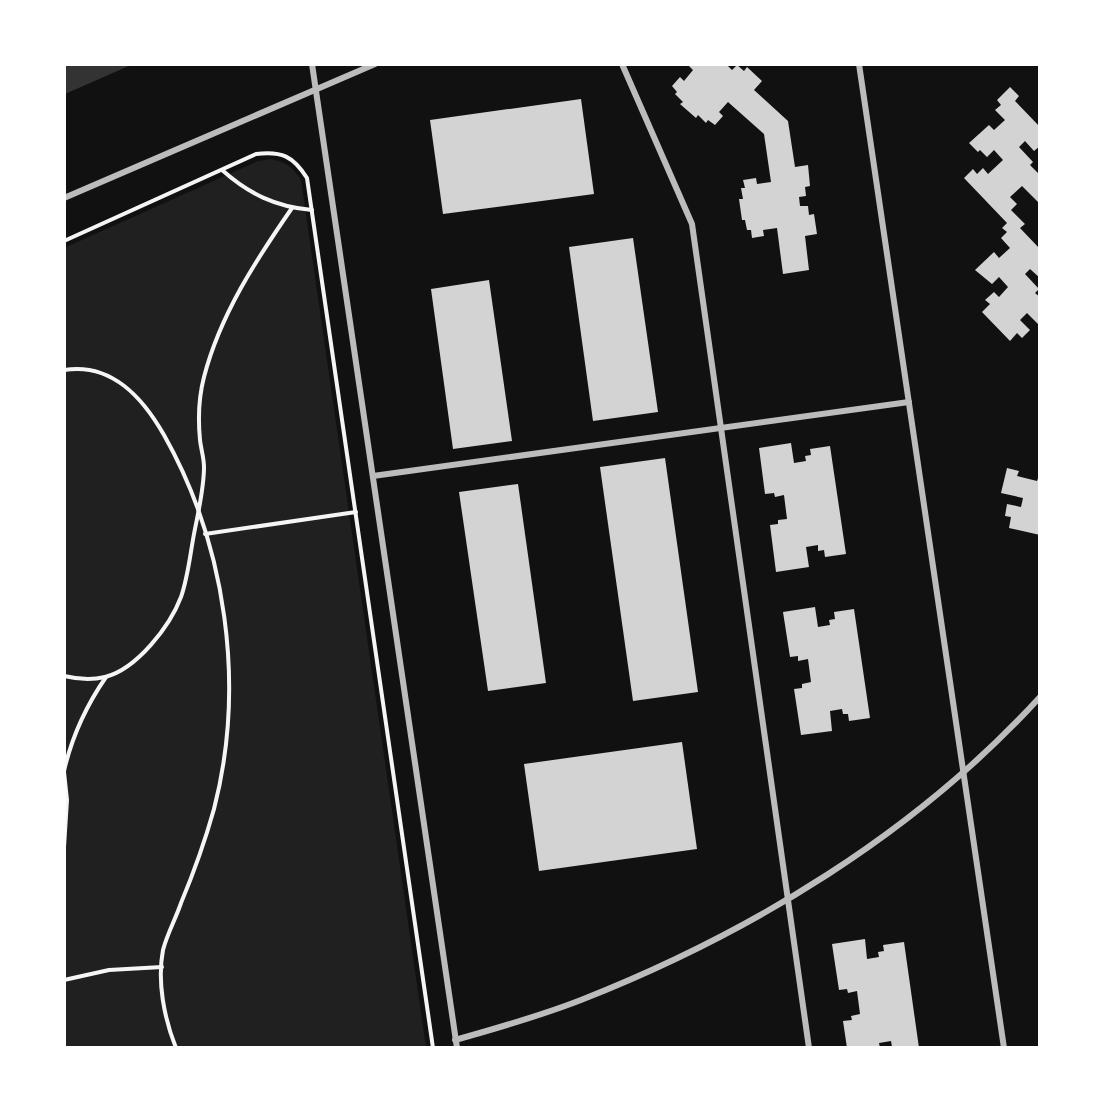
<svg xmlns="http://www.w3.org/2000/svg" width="1104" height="1112" font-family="'Sofia Sans Condensed',sans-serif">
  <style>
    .green { fill: #202020 }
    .water { fill: #333 }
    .building { fill: #d3d3d3 }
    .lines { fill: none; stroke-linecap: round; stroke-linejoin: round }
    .path { stroke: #f5f5f5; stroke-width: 4 }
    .minor { stroke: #bcbcbc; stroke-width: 6 }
  </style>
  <rect width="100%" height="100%" fill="#111"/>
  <path class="green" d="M271,159C286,162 293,167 301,180L426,1047H65L64,248L258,161Z"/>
  <polygon class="water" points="65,64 131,64 131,65 65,94"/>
  <g class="building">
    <polygon points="687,64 726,64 732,70 737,65 744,71 747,67 762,81 754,90 788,121 795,167 808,165 810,186 805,187 806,196 799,197 800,206 808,206 809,215 814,214 817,234 805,236 809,270 783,274 777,228 763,230 764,236 752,238 751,230 747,230 745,220 742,220 739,199 743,199 741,188 745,188 743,180 756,178 757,184 771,182 764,134 728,102 719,112 723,116 715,125 708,120 706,123 698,115 696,118 680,104 683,102 675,94 677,92 672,86 680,77 684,81 693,70"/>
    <polygon points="1010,87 1019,96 1015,101 1040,127 1040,146 1034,151 1025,141 1019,147 1033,162 1030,165 1040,175 1040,201 1038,202 1022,186 1010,197 1017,204 1011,210 1025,224 1020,228 1040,249 1040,278 1030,269 1025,274 1039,289 1035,293 1040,297 1040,326 1027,313 1020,320 1030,330 1022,338 1017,333 1010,341 982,312 990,304 985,300 994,292 999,297 1008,287 999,277 992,284 975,270 994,252 999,258 1010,248 1001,238 1007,232 1002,228 1007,223 964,178 973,169 977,174 983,168 988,174 1003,160 994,150 987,157 980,150 978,152 969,143 989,125 994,130 1005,120 995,110 1001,105 997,100"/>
    <polygon points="581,99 594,194 443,214 430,120"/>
    <polygon points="633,238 658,412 593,421 569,247"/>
    <polygon points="489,280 512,441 453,449 431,289"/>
    <polygon points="791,443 794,463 806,461 805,456 811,455 810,449 830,446 846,554 825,557 824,550 818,551 818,545 806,547 809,567 776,572 770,525 778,524 778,520 787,519 784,495 775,497 774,493 765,494 759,448"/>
    <polygon points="665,458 698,692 633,701 600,467"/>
    <polygon points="1007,468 1019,471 1017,476 1037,481 1040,473 1040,535 1009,528 1011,517 1005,516 1007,504 1021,507 1023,498 1001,493"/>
    <polygon points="518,484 546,683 488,691 459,492"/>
    <polygon points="815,607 818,627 830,625 829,620 835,619 834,612 854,609 870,718 849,721 848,714 843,714 842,709 830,711 832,731 801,735 794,689 802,688 802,684 811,682 808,659 798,661 798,656 790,657 783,612"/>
    <polygon points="682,742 697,849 539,871 524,764"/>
    <polygon points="865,939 867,959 879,957 878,952 884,951 883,945 904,942 919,1048 892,1047 891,1041 879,1043 880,1048 847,1048 843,1021 852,1020 851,1016 860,1014 857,991 848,993 847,989 839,990 832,944"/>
  </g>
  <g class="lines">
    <g class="path">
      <path d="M222,170C249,194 276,207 312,210"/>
      <path d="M64,241L256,154C282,151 293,156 307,178L433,1048"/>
      <path d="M64,370C112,362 143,398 164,435C226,545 246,685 214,809C205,841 194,872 181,903C176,918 167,934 163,950C157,981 164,1018 176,1048"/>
      <polyline points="205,534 356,512"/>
      <path d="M64,676C77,679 92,680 105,677C137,669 170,626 181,597C188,577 190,555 194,534C198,513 204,489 204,467C204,458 201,449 200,440C198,419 199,396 204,377C220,315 256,260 292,208"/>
      <path d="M64,771C72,736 86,706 106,677"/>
      <polyline points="64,772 67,800 64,847"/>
      <polyline points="64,980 109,970 162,967"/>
    </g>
    <g class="minor">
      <polyline points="312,64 457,1048"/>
      <polyline points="622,64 692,224 809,1048"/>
      <polyline points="859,64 1004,1048"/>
      <polyline points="64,198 375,64"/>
      <polyline points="373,476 909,402"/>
      <path d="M455,1040C498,1028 540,1016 581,1000C751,933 916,833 1040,697"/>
    </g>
  </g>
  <rect width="1104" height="1112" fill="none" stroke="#ffffff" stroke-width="132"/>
</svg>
